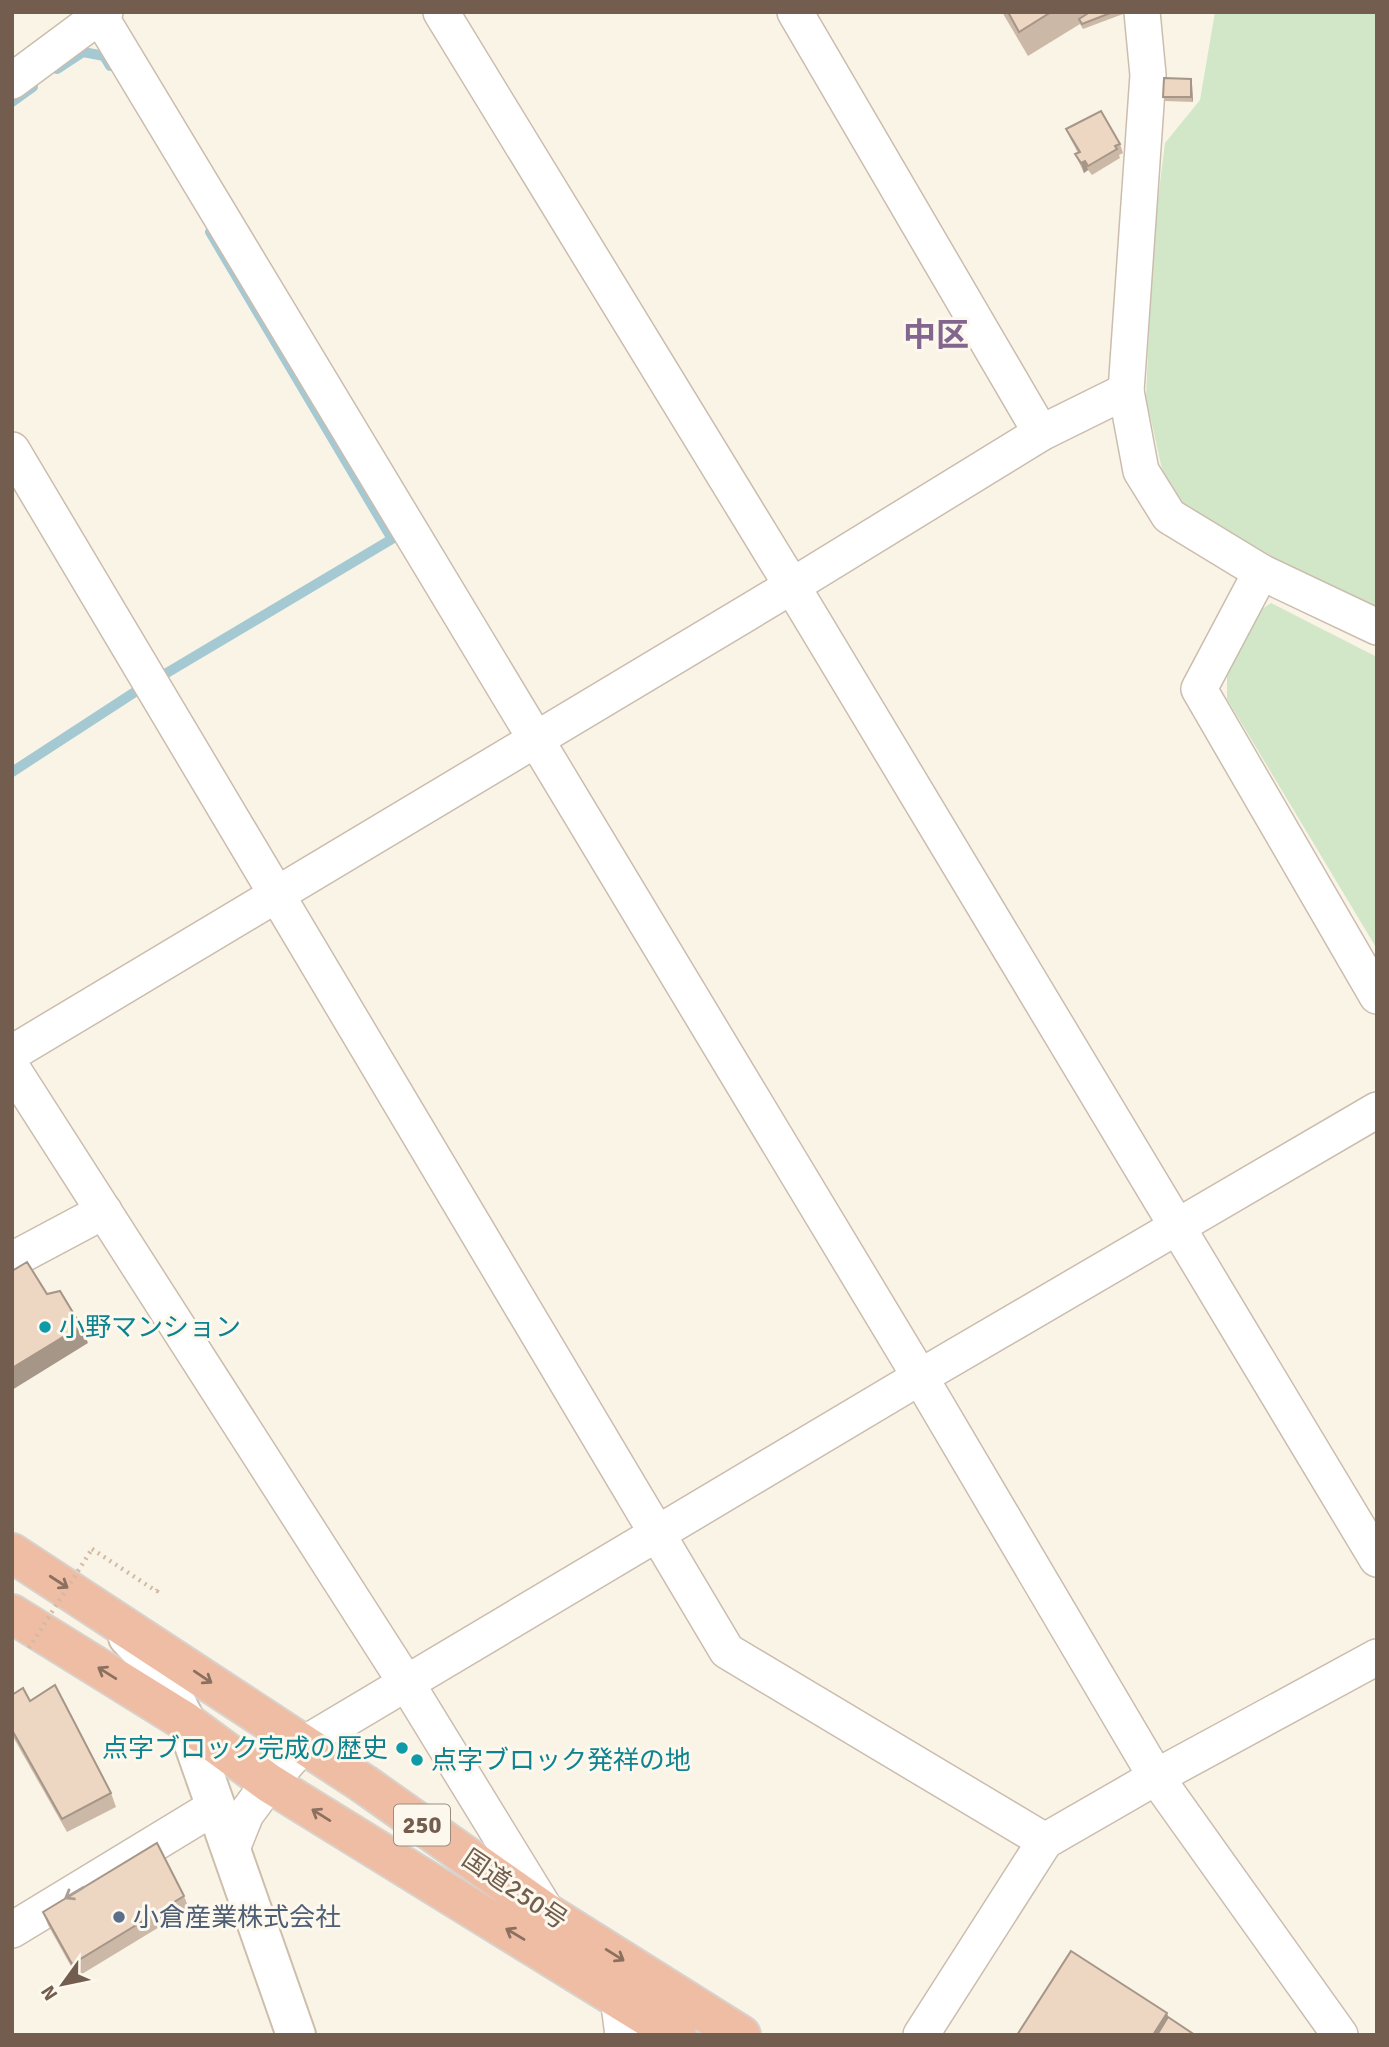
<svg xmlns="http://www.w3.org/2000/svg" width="1389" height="2047" font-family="Signika,'Noto Sans JP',sans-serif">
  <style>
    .green { fill: #d2e7c7 }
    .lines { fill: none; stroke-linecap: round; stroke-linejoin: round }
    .stream { stroke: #a5c9d3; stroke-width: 10 }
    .street-casing { stroke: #cbbdae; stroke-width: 38 }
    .secondary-casing { stroke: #cebeac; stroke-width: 42 }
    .highway-casing { stroke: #d8d2cd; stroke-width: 42 }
    .path { stroke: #d2baa5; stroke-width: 4.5; stroke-dasharray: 2 5; stroke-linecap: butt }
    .street { stroke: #fff; stroke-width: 35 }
    .secondary { stroke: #fff; stroke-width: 38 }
    .highway { stroke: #efbda4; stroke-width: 38 }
    .path-bridge { stroke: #d2baa5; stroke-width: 4.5; stroke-dasharray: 2 5; stroke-linecap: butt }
    .wall { fill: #ccb8a7 }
    .shaded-wall { fill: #a69688 }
    .building { fill: #edd6c2; stroke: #a69688; stroke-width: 2 }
    .oneway { stroke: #8b705f }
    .oneway2 { stroke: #aa9e95 }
    .culture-dot { fill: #0f9aa8; stroke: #fdf8ed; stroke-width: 2.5 }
    .service-dot { fill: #5c6f8a; stroke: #fdf8ed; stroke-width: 2.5 }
    .labels { text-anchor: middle; stroke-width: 6; stroke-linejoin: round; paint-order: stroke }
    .shield { fill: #fdf8ed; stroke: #9c8c7e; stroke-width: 2 }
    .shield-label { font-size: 24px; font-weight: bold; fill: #725d4e }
    .culture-label { font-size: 26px; fill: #0d838f; stroke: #fdf8ed; text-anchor: start }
    .street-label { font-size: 26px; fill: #725d4e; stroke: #fdf8ed }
    .service-label { font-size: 26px; fill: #4e5e75; stroke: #fdf8ed; text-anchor: start }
    .district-label { font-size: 33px; font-weight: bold; fill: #83668e; stroke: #fdf8ed }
  </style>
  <rect width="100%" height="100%" fill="#faf4e7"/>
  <g class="green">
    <polygon points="1215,12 1377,12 1377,610 1298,572 1186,506 1168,486 1161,465 1146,397 1153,239 1165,143 1200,100"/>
    <polygon points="1271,603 1377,657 1377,949 1227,699 1227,672 1259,611"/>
  </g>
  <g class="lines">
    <g class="stream">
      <polyline points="57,69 83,52 104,56 110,66"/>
      <polyline points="12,102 33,87"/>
      <polyline points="165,674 392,539 210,232"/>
      <polyline points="12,772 138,690"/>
    </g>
    <defs>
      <g id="street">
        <polyline points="441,12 792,586 1377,1559"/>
        <polyline points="795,12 1041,433"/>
        <polyline points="1142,12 1148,75 1126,391 1141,471 1169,516 1261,572 1377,627"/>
        <polyline points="100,16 920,1377 1156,1777 1340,2035"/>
        <polyline points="12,81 105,12"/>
        <polyline points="12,450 727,1651 1045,1841"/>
        <polyline points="1261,572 1199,689 1377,996"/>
        <polyline points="12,1053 792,586 1041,433 1126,391"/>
        <polyline points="12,1068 415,1697 548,1914"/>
        <polyline points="12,1260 104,1211"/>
        <polyline points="231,1851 246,1814 269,1783 304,1744 920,1377 1377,1110"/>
        <polyline points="12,1930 216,1806"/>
        <polyline points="618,1997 623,2035"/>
        <polyline points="921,2035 1045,1841 1156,1777 1377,1657"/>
      </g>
      <polyline id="secondary" points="128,1637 161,1672 186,1722 296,2035"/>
      <g id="highway">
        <polyline points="12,1553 364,1784 547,1913 741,2035"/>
        <polyline points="12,1614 186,1722 269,1783 677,2035"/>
      </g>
    </defs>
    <use href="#street" class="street-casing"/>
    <use href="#secondary" class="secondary-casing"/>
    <use href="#highway" class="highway-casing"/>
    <polyline class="path" points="92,1549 153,1589 157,1591 160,1585"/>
    <use href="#street" class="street"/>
    <use href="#secondary" class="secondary"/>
    <use href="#highway" class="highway"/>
    <polyline class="path-bridge" points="29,1648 92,1549"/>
  </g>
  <g class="wall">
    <polygon points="1002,12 1123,12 1123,14 1083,29 1080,24 1028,56"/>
    <polygon points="1191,79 1192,84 1193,102 1165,101 1163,97"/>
    <polygon points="1066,129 1120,144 1123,153 1119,155 1120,158 1092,175 1088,170 1084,173 1075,154 1078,153 1070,138"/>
    <polygon points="12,1695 30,1701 111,1793 116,1807 67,1832 12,1735"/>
    <polygon points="184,1896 189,1909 77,1977 48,1925 43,1912"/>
  </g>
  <g class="shaded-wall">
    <polygon points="1191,79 1192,84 1193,102 1191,97"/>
    <polygon points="1085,161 1088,170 1084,173 1081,163"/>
    <polygon points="81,1326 88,1343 12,1390 12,1368"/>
    <polygon points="1167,2013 1170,2022 1162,2035 1153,2035"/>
  </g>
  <g class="building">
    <polygon points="1008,12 1051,12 1019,32"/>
    <polygon points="1090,12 1113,12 1082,24 1079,19"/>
    <polygon points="1164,78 1191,79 1191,97 1163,97"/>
    <polygon points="1101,111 1120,144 1115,146 1117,149 1088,166 1085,161 1081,163 1075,154 1080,152 1066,129"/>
    <polygon points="27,1262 47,1294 60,1291 81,1326 12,1368 12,1271"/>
    <polygon points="55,1685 111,1793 62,1819 12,1730 12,1695 23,1688 30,1701"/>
    <polygon points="157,1843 184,1896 72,1964 43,1912"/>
    <polygon points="1071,1951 1167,2013 1153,2035 1017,2035"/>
    <polygon points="1168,2017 1195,2035 1157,2035"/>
  </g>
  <defs><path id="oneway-shaft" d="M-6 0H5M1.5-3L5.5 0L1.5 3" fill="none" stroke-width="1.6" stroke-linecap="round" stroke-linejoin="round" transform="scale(1.75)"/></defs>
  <g class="oneway">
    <use href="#oneway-shaft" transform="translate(59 1582) rotate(33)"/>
    <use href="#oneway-shaft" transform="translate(107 1673) rotate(-148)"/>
    <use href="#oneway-shaft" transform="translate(203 1677) rotate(34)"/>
    <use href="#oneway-shaft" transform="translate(321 1815) rotate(-148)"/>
    <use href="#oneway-shaft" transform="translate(515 1934) rotate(-149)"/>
    <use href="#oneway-shaft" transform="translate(615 1955) rotate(32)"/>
  </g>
  <use class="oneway2" href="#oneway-shaft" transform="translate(74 1893) rotate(149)"/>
  <g class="culture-dot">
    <circle cx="45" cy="1327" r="7"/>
    <circle cx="402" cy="1748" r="7"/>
    <circle cx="417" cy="1760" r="7"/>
  </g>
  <circle class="service-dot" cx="119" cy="1917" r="7"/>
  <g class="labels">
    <rect class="shield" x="394" y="1804.5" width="56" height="41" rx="5"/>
    <g class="shield-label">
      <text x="422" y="1833">250</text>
    </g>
    <g class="culture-label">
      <text x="59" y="1336">小野マンション</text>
      <text x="388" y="1757" text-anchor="end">点字ブロック完成の歴史</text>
      <text x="431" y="1769">点字ブロック発祥の地</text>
    </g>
    <g class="street-label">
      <text transform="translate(515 1889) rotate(34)" y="9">国道250号</text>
    </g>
    <g class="service-label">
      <text x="133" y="1926">小倉産業株式会社</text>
    </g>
    <g class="district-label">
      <text x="936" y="346">中区</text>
    </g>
  </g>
  <rect width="1389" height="2047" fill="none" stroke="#725d4e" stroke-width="28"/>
  <g transform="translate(63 1984) rotate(237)" stroke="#fdf8ed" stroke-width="5" paint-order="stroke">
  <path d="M0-5L12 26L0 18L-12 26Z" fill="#725d4e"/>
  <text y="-10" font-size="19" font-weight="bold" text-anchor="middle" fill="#725d4e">N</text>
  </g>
</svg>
